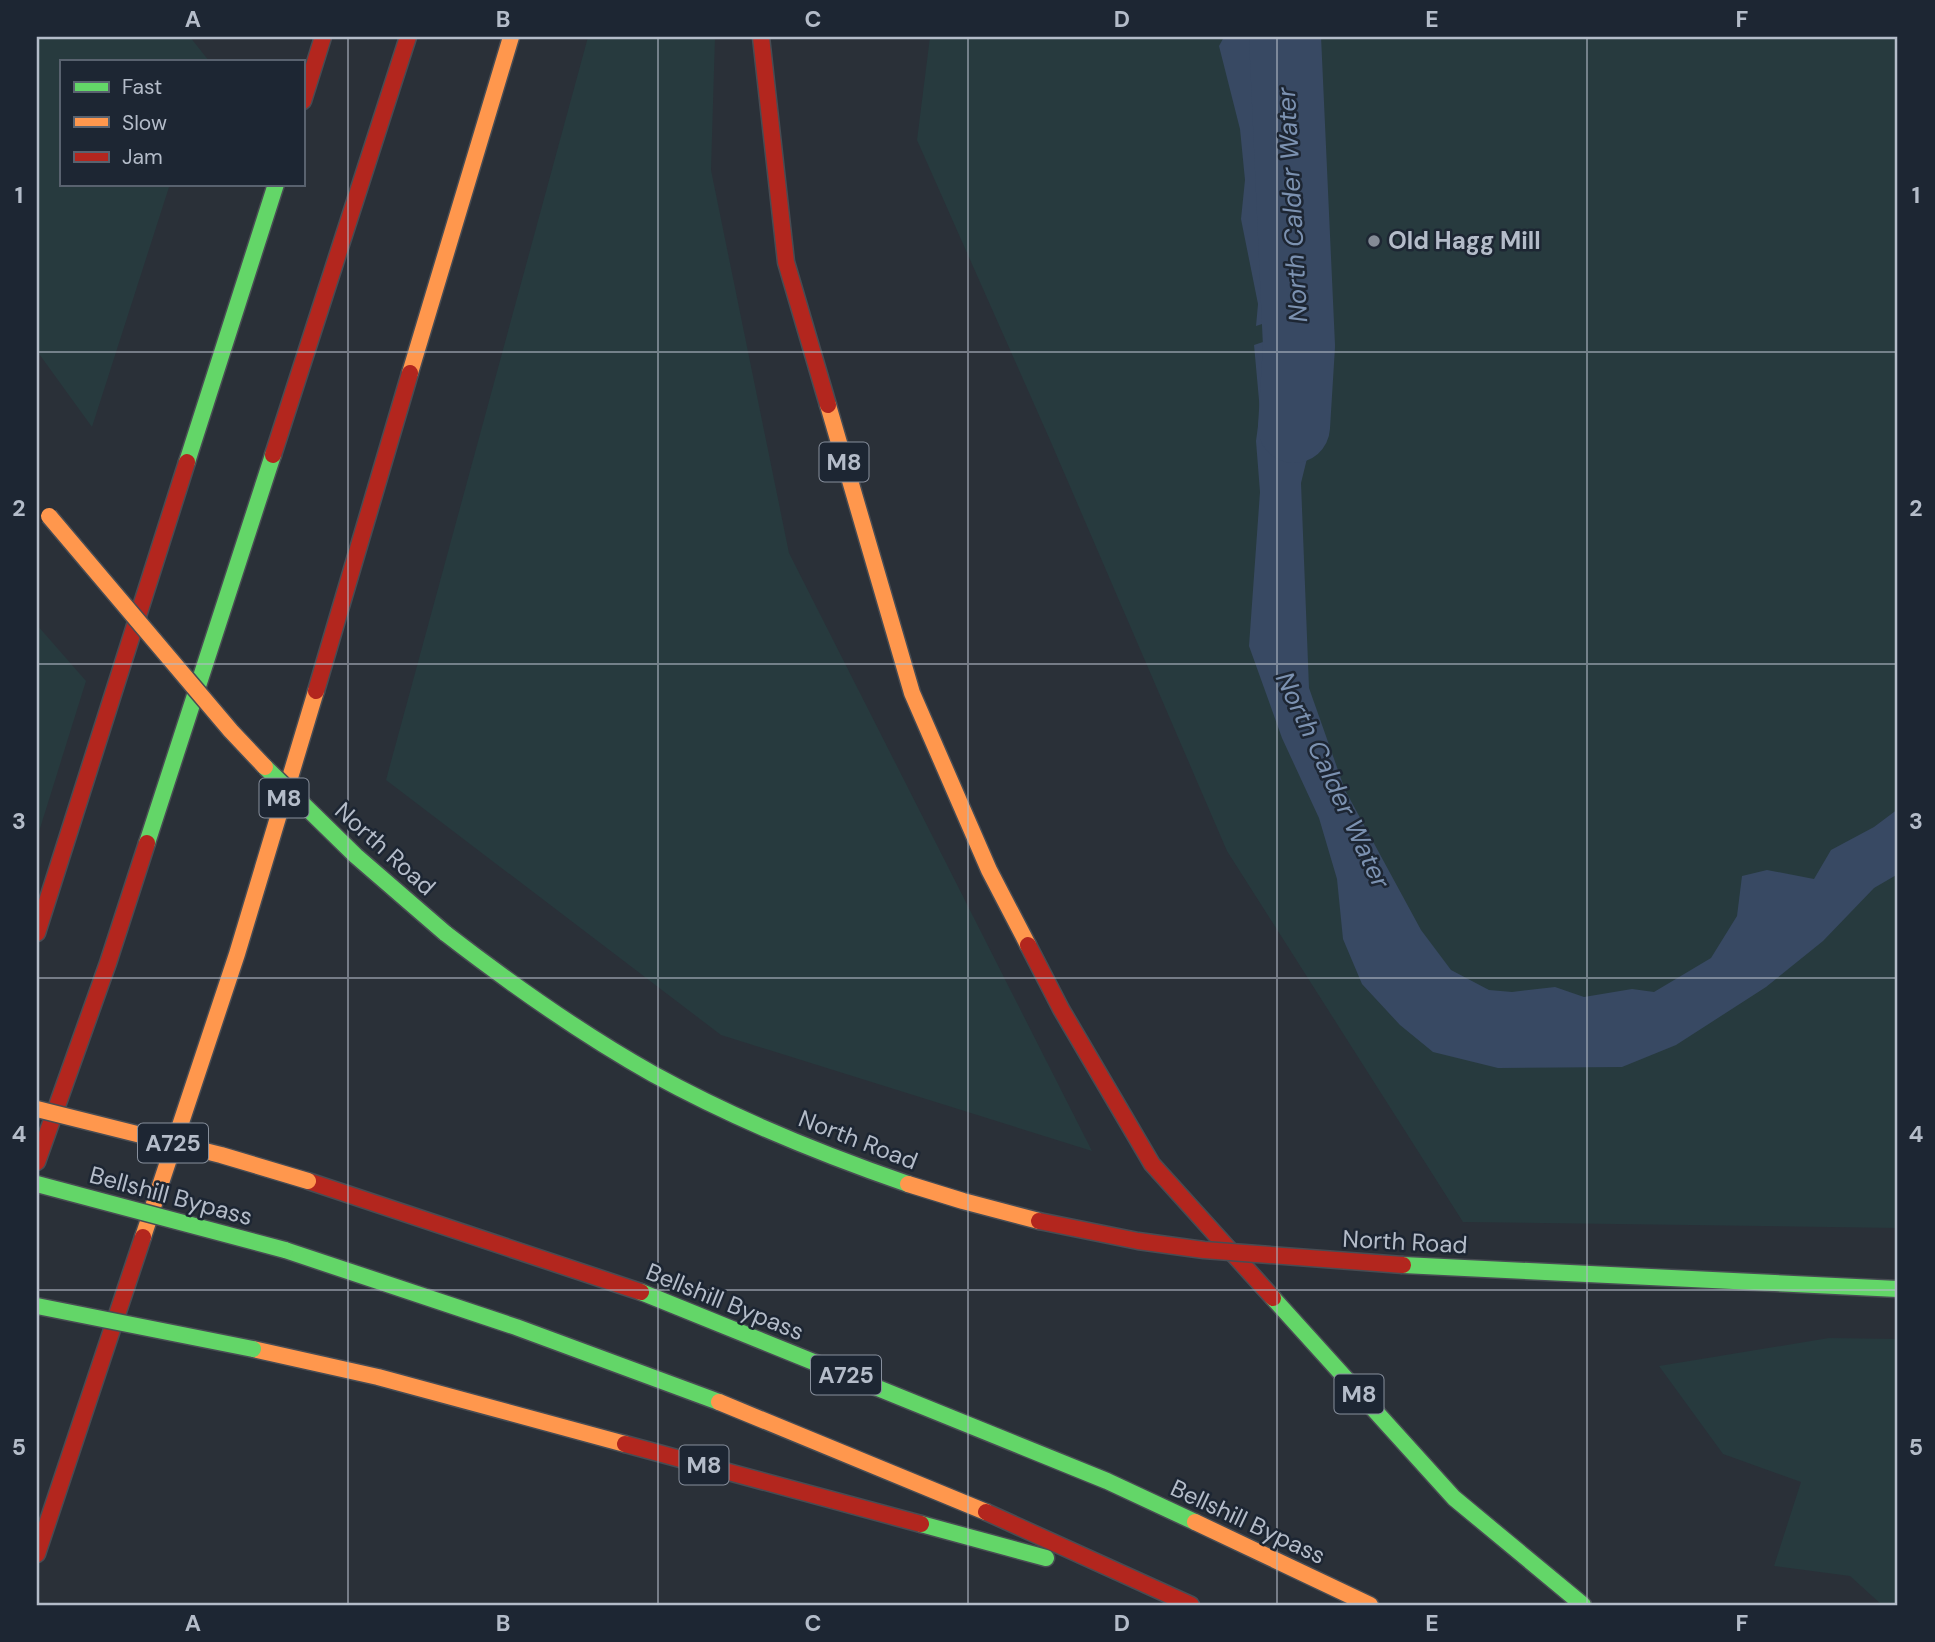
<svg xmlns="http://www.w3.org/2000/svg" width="1935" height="1642" font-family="'DM Sans',sans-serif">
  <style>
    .green { fill: #273a3e }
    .water { fill: #384963 }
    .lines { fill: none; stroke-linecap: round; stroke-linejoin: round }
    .river { stroke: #384963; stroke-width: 72 }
    .fast-casing { stroke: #484c53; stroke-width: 19 }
    .slow-casing { stroke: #484c53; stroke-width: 19 }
    .jam-casing { stroke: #484c53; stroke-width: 19 }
    .fast { stroke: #63d668; stroke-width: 16 }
    .slow { stroke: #ff974d; stroke-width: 16 }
    .jam { stroke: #b3261e; stroke-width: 16 }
    .fast-bridge-casing { stroke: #484c53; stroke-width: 19; stroke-linecap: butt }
    .slow-bridge-casing { stroke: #484c53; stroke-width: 19; stroke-linecap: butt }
    .jam-bridge-casing { stroke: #484c53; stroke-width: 19; stroke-linecap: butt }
    .fast-bridge { stroke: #63d668; stroke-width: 16 }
    .slow-bridge { stroke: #ff974d; stroke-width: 16 }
    .jam-bridge { stroke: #b3261e; stroke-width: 16 }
    .grid { fill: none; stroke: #b4bcc9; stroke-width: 2; stroke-opacity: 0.55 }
    .poi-dot { fill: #848b96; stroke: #1d2633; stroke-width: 2.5 }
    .labels { text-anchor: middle; stroke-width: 5; stroke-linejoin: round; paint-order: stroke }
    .shield { fill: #1d2633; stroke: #878f9c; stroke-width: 2 }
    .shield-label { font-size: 23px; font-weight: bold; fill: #b4bcc9 }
    .poi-label { font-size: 24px; font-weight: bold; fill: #b4bcc9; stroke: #1d2633; text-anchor: start }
    .street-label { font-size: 24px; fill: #b4bcc9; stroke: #1d2633 }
    .water-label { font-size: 26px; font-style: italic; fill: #7c92b1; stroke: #1d2633 }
    .neatline { fill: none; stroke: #b4bcc9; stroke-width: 2.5 }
    .grid-label { font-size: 23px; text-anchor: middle; font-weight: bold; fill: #b4bcc9 }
  </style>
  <rect width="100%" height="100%" fill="#2a3038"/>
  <g class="green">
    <polygon points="37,37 190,37 209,61 61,61 61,184 170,184 92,427 37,351"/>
    <polygon points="588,37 715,37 711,170 789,553 1092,1151 721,1035 386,780"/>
    <polygon points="930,37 1898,37 1898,1228 1463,1222 1227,851 1050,440 917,140"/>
    <polygon points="37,625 86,681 37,838"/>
    <polygon points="1829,1338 1898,1339 1898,1605 1882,1605 1850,1576 1774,1566 1801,1482 1723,1454 1659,1366"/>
  </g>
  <g class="water">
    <polygon points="1224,37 1302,37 1297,71 1310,153 1315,222 1325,303 1256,326 1258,304 1241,219 1245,180 1240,129 1219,46"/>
    <polygon points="1325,321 1311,372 1315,426 1301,483 1309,688 1345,790 1421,930 1451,970 1489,990 1512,992 1555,987 1584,997 1632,989 1654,992 1711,958 1737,916 1742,876 1767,870 1814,879 1831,850 1874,827 1898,809 1898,874 1874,888 1823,941 1766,987 1676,1045 1622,1067 1498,1068 1433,1052 1400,1025 1362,984 1343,939 1337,879 1319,818 1282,738 1249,646 1260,492 1256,441 1260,411 1254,345"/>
  </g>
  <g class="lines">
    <polyline class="river" points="1285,37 1299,346 1294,427"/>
    <defs>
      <g id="fast">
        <polyline points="187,462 276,184"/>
        <polyline points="147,843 273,455"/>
        <path d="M445,933C511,984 580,1033 653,1074C733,1118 821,1154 908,1184"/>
        <polyline points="285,1250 516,1327 719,1402"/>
        <polyline points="1403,1265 1898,1289"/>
        <polyline points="641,1292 1107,1481 1195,1522"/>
        <polyline points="1273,1298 1454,1498 1583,1605"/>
        <polyline points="921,1524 1046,1558"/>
      </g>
      <g id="slow">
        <polyline points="410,373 511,37"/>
        <polyline points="828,405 912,693 989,870 1028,945"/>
        <polyline points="908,1184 963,1201 1039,1221"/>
        <polyline points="143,1237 237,954 316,691"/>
        <polyline points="253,1349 378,1377 625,1444"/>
        <polyline points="719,1402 986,1512"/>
        <polyline points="1195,1522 1370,1605"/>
      </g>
      <g id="jam">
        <polyline points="761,37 786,262 828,405"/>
        <polyline points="303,101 323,37"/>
        <polyline points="273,455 408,37"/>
        <polyline points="316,691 410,373"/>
        <polyline points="37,933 187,462"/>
        <polyline points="1028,945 1061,1009 1152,1164 1273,1298"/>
        <polyline points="37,1162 108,963 147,843"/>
        <polyline points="308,1181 641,1292"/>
        <polyline points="625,1444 921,1524"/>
        <polyline points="986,1512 1191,1605"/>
        <polyline points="37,1554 143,1237"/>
      </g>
    </defs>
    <use href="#fast" class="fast-casing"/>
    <use href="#slow" class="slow-casing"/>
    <use href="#jam" class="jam-casing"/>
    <use href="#fast" class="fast"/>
    <use href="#slow" class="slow"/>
    <use href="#jam" class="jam"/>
    <defs>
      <g id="fast-bridge">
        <polyline points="265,767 356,856 445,933"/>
        <polyline points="37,1184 285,1250"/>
        <polyline points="37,1306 253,1349"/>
      </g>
      <g id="slow-bridge">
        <polyline points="49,516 231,731 265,767"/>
        <polyline points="37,1109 221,1155 308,1181"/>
      </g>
      <polyline id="jam-bridge" points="1039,1221 1138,1241 1204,1250 1403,1265"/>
    </defs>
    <use href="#fast-bridge" class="fast-bridge-casing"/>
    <use href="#slow-bridge" class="slow-bridge-casing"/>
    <use href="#jam-bridge" class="jam-bridge-casing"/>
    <use href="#fast-bridge" class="fast-bridge"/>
    <use href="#slow-bridge" class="slow-bridge"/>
    <use href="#jam-bridge" class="jam-bridge"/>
  </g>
  <path class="grid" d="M348,37V1605M658,37V1605M968,37V1605M1277,37V1605M1587,37V1605M37,352H1898M37,664H1898M37,978H1898M37,1290H1898"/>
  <circle class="poi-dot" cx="1374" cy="241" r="7"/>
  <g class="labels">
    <g class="shield">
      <rect x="819.5" y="442.5" width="49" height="39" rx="5"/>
      <rect x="259.5" y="778.5" width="49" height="39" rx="5"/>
      <rect x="138" y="1123.5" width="70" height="39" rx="5"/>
      <rect x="811" y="1355.5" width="70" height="39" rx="5"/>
      <rect x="1334.5" y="1374.5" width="49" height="39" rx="5"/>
      <rect x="679.5" y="1445.5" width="49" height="39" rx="5"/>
    </g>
    <g class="shield-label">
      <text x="844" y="470">M8</text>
      <text x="284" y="806">M8</text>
      <text x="173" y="1151">A725</text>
      <text x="846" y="1383">A725</text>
      <text x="1359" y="1402">M8</text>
      <text x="704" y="1473">M8</text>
    </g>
    <g class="poi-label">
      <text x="1388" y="249">Old Hagg Mill</text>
    </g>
    <g class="street-label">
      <text transform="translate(385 849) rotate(42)" y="8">North Road</text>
      <text transform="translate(858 1140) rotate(21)" y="8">North Road</text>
      <text transform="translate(171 1196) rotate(15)" y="8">Bellshill Bypass</text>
      <text transform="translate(1405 1242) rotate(3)" y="8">North Road</text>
      <text transform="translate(725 1302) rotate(22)" y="8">Bellshill Bypass</text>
      <text transform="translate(1248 1522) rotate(25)" y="8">Bellshill Bypass</text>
    </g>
    <g class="water-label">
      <text transform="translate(1292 205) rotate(-93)" y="9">North Calder Water</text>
      <text transform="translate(1333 780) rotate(65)" y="9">North Calder Water</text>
    </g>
  </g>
  <rect width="1935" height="1642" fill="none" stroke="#1d2633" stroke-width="77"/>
  <rect x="60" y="60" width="245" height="126" fill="#1d2633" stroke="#59626f" stroke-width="2"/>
  <rect x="74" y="82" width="35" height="10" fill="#63d668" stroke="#59626f" stroke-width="2"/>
  <text x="122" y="94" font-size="21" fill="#b4bcc9">Fast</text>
  <rect x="74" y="117" width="35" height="10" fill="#ff974d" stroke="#59626f" stroke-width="2"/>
  <text x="122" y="130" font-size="21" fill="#b4bcc9">Slow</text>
  <rect x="74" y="152" width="35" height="10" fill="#b3261e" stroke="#59626f" stroke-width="2"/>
  <text x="122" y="164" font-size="21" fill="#b4bcc9">Jam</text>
  <rect x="38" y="38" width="1858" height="1566" class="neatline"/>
  <g class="grid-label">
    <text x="193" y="27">A</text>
    <text x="503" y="27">B</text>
    <text x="813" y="27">C</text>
    <text x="1122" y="27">D</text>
    <text x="1432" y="27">E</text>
    <text x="1742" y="27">F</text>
    <text x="19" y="203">1</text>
    <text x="1916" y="203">1</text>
    <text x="19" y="516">2</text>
    <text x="1916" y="516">2</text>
    <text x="19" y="829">3</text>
    <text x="1916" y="829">3</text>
    <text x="19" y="1142">4</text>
    <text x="1916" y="1142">4</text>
    <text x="19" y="1455">5</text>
    <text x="1916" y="1455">5</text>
    <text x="193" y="1631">A</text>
    <text x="503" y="1631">B</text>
    <text x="813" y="1631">C</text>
    <text x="1122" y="1631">D</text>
    <text x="1432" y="1631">E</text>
    <text x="1742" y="1631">F</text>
  </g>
</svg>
